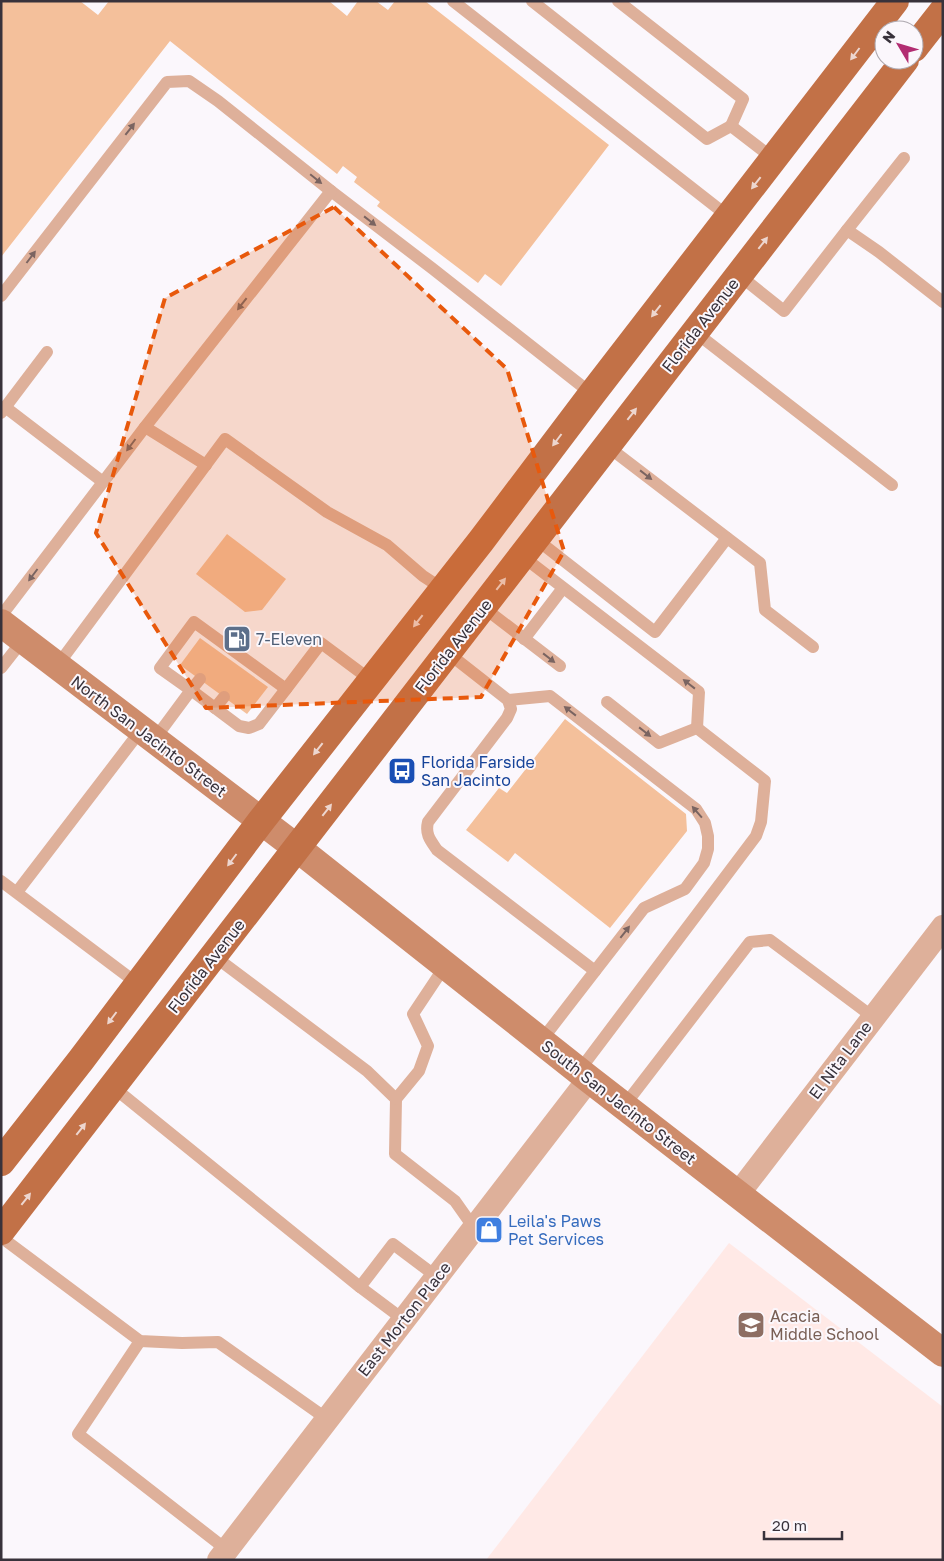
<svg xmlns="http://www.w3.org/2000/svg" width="944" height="1561" font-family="'Golos Text',sans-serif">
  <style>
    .education { fill: #ffe9e6 }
    .building { fill: #f4c09b }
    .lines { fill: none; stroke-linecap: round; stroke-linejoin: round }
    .lane { stroke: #deb09a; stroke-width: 12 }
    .street { stroke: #deb09a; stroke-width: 24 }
    .secondary { stroke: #ce8c6b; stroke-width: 28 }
    .primary { stroke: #c27147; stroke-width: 28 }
    .oneway { fill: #edd6cf }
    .oneway2 { fill: #7a6461 }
    .marked { fill: #e8590c; fill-opacity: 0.2; stroke: #e8590c; stroke-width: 4; stroke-dasharray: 10 6; stroke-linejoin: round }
    .labels { text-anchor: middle; stroke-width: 4; stroke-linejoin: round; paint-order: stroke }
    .street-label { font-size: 16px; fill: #38323b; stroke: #fbf7fc }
    .service-label { font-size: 16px; fill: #4e5e75; stroke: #fbf7fc; text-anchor: start }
    .transit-label { font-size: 16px; fill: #164399; stroke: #fbf7fc; text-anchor: start }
    .shop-label { font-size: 16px; fill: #366cbe; stroke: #fbf7fc; text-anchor: start }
    .education-label { font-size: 16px; fill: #785e54; stroke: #fbf7fc; text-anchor: start }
  </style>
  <rect width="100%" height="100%" fill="#fbf7fc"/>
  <polygon class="education" points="729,1243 943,1407 943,1560 486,1560"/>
  <g class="building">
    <polygon points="1,1 80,1 98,15 109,1 329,1 347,16 358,1 376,1 388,10 395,1 425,1 609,145 501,286 485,274 478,283 377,206 380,202 354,182 357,177 343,166 337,174 170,41 1,257"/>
    <polygon points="227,534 286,579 262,610 245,612 196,574"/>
    <polygon points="200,638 268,687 247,714 180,665"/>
    <polygon points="565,719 686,814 687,831 610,928 515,853 508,862 466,830 499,788 507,793"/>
  </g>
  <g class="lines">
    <g class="lane">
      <polyline points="453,1 729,217"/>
      <polyline points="532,1 707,139 731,126 774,159"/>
      <polyline points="618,1 743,99 731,126"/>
      <polyline points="331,191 433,269 592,394"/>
      <polyline points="847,230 904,158"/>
      <polyline points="739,275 784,311 847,230 879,252 943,302"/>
      <polyline points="1,296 167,82 189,81 218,101 331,191 145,427 1,616"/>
      <polyline points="695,332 892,485"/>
      <polyline points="5,407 103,482"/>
      <polyline points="1,413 47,352"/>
      <polyline points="145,427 206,465"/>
      <polyline points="607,446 760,563 765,610 813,647"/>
      <polyline points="536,539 655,632 727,538"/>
      <polyline points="522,556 699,692 697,728"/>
      <polyline points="483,607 560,666"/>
      <polyline points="524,639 563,588"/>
      <path d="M448,653L508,700L511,709L507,718L428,822C425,834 430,840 437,850L595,971L541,1041"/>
      <polyline points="57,666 225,439 327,512 387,545 423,576 443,589"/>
      <polyline points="1,668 23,640"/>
      <polyline points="200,679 191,690 239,726 249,728 259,724 286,689"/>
      <polyline points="508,700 550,696 696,809 705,823 708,836 708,849 704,863 685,889 644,908 595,971"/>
      <polyline points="607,702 659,743 697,728"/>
      <polyline points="215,708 224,697"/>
      <polyline points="154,740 191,690 160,668 194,622 286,689 321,643 372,681"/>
      <polyline points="1,881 138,984"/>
      <polyline points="17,892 141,730"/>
      <polyline points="214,956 367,1071 396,1099 395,1154 455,1201 474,1228"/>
      <polyline points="579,1071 756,836 761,822 765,781 697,728"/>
      <polyline points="113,1087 360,1287"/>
      <polyline points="396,1099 419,1071 428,1046 413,1014 445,966"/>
      <polyline points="624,1106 750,942 770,940 873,1017"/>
      <polyline points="1,1237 140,1341 182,1343 218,1342 327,1419"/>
      <polyline points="404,1320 360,1287 393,1244 437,1277"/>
      <polyline points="140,1341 78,1434 227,1550"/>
    </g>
    <g class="street">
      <polyline points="738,1194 943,927"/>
      <polyline points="219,1560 589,1079"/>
    </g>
    <polyline class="secondary" points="1,623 297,848 589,1079 943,1353"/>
    <g class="primary">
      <polyline points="914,48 943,11"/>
      <polyline points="1,1162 81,1060 261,821 481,541 592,394 895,1"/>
      <polyline points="1,1231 905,60"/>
    </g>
  </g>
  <defs><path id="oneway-solid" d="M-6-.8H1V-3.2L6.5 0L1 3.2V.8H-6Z" transform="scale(1.25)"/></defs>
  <g class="oneway">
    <use href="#oneway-solid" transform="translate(855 54) rotate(127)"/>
    <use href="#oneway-solid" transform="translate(756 183) rotate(128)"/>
    <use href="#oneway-solid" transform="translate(763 243) rotate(-52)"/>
    <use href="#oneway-solid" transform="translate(656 311) rotate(128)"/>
    <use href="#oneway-solid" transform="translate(632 414) rotate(-52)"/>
    <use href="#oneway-solid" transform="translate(557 440) rotate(127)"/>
    <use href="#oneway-solid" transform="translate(501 584) rotate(-52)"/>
    <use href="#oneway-solid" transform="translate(418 621) rotate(128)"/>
    <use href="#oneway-solid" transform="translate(318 749) rotate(128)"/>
    <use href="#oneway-solid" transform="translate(327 810) rotate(-52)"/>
    <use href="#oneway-solid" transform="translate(232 860) rotate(127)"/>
    <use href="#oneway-solid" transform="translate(112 1018) rotate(127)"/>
    <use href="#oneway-solid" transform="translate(81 1129) rotate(-52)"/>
    <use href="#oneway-solid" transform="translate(26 1199) rotate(-52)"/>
  </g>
  <g class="oneway2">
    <use href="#oneway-solid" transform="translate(130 129) rotate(-52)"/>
    <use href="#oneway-solid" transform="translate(316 179) rotate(39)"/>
    <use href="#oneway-solid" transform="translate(370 221) rotate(38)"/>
    <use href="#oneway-solid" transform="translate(31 257) rotate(-53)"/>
    <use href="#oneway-solid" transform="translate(242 304) rotate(128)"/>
    <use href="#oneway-solid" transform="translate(131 445) rotate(127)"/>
    <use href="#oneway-solid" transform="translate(646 475) rotate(38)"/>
    <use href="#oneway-solid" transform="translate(33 575) rotate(127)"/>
    <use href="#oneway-solid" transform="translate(549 658) rotate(38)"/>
    <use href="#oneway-solid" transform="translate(689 684) rotate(-142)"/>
    <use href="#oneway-solid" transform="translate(570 711) rotate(-142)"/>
    <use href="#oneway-solid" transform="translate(645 732) rotate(38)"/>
    <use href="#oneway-solid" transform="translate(697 812) rotate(-131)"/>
    <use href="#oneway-solid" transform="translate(625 932) rotate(-52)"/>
  </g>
  <path class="marked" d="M334,207L507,369L564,551L481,697L206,708L96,533L165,298Z"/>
  <defs>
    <symbol id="fuel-square" viewBox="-11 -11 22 22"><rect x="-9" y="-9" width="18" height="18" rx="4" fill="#5c6f8a" stroke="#fbf7fc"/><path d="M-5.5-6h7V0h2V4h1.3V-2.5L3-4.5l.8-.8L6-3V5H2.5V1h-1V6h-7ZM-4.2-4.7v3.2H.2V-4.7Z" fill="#fff"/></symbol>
    <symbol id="bus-square" viewBox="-11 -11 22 22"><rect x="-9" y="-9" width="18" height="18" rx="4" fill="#1a4fb4" stroke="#fbf7fc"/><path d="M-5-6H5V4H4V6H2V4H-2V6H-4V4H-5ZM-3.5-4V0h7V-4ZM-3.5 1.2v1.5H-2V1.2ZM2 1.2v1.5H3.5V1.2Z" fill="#fff"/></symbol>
    <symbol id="shop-square" viewBox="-11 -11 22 22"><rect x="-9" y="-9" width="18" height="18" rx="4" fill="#3f7fe0" stroke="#fbf7fc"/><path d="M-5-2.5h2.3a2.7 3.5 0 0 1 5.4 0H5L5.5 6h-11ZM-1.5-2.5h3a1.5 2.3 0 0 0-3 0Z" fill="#fff"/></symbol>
    <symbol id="school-square" viewBox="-11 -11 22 22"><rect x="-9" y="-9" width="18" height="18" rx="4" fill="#8d6e63" stroke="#fbf7fc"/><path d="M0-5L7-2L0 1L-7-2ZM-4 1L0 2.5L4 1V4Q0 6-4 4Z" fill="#fff"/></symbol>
  </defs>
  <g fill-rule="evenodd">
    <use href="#fuel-square" x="221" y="623" width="32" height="32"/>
    <use href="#bus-square" x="386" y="755" width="32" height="32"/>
    <use href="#shop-square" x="473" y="1214" width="32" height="32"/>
    <use href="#school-square" x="735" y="1309" width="32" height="32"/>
  </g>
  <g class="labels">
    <g class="street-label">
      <text transform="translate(700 325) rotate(-52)" y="6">Florida Avenue</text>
      <text transform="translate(453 646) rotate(-52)" y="6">Florida Avenue</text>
      <text transform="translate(149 736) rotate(37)" y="6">North San Jacinto Street</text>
      <text transform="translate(206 966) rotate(-52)" y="6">Florida Avenue</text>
      <text transform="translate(840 1060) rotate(-53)" y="6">El Nita Lane</text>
      <text transform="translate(619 1102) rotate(38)" y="6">South San Jacinto Street</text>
      <text transform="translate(404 1319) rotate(-52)" y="6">East Morton Place</text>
    </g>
    <g class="service-label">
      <text x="256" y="645">7-Eleven</text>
    </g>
    <g class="transit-label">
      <text x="421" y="768">Florida Farside<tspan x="421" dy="18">San Jacinto</tspan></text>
    </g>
    <g class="shop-label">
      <text x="508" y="1227">Leila's Paws<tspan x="508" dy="18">Pet Services</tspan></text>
    </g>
    <g class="education-label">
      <text x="770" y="1322">Acacia<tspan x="770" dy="18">Middle School</tspan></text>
    </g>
  </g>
  <rect width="944" height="1561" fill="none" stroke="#38323b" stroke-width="5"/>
  <g transform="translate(899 45) rotate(308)"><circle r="24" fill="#fbf7fc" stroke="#ada8af"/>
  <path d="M0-4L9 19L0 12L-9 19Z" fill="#b22d72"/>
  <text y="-8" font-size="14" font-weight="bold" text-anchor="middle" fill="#38323b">N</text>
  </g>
  <path d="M764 1531v8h78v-8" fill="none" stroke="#38323b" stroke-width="2.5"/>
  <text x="772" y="1531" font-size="15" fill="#38323b" stroke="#fbf7fc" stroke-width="4" paint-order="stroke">20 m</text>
</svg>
